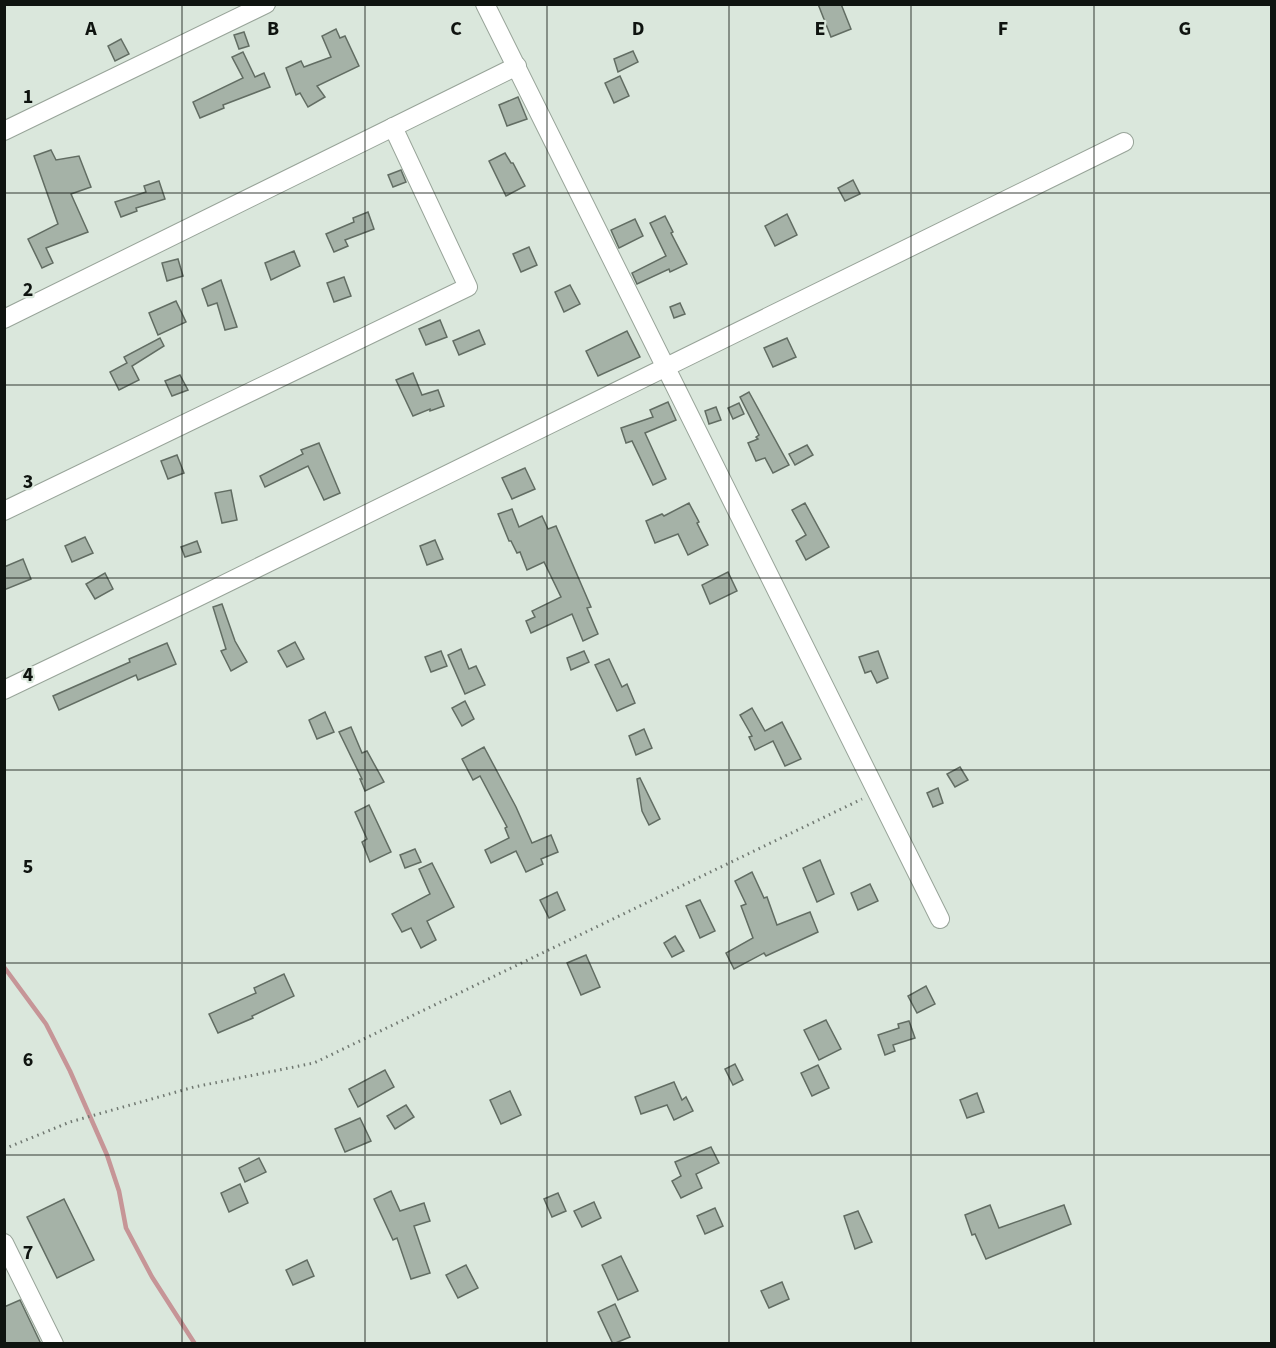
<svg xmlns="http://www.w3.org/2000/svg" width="1276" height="1348" font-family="'Source Sans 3',sans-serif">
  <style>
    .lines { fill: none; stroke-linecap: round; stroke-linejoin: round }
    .stream { stroke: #c69597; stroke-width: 4.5 }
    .building { fill: #a5b2a7; stroke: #626d63; stroke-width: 1.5 }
    .minor-casing { stroke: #98a499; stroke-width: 20 }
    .path { stroke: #717972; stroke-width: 3; stroke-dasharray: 1.5 4.5; stroke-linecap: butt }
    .minor { stroke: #fff; stroke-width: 18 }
    .grid { fill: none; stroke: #0f1410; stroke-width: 1.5; stroke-opacity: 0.55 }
    .grid-label { font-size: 20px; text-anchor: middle; font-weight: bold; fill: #0f1410; stroke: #dae7dc; stroke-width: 4.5; stroke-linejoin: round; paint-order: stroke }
  </style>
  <rect width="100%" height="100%" fill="#dae7dc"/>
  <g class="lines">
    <polyline class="stream" points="4,967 46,1024 70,1071 107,1155 119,1191 126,1228 152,1277 195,1344"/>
  </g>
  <g class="building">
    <polygon points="818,4 841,4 851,29 831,37"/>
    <polygon points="336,29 340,38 345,36 359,66 317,86 325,97 308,107 300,93 296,95 286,68 301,61 304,67 331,57 322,36"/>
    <polygon points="244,32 249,46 239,49 234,35"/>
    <polygon points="121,39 129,54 115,61 108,46"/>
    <polygon points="633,51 638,62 618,72 614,59"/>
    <polygon points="243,52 255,77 264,73 270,87 223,105 224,108 200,118 193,102 243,78 232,57"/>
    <polygon points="620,76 629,96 614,103 605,83"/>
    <polygon points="518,97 527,119 507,126 499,105"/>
    <polygon points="51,150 56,160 79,156 91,187 71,194 88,232 46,248 53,263 42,268 28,239 58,224 34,156"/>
    <polygon points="505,153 511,163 513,163 525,186 506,196 489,161"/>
    <polygon points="401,170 406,182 393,187 388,175"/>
    <polygon points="853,180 860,194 845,201 838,188"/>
    <polygon points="159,181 165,199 136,208 137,211 121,217 115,202 146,192 144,186"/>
    <polygon points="368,212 374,229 345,240 348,246 334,252 326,234 354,222 353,218"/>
    <polygon points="787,214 797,235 775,246 765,226"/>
    <polygon points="665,216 673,232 671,233 687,264 670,272 669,269 637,284 632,273 666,256 650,223"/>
    <polygon points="635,219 643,236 619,248 611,230"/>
    <polygon points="529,247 537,265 521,272 513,254"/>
    <polygon points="294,251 300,266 271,280 265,263"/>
    <polygon points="178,259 183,276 167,281 162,263"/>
    <polygon points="344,277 351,296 334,302 327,283"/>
    <polygon points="221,280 237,327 225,330 217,303 208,306 202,289"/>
    <polygon points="570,285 580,304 564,312 555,292"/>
    <polygon points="176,301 186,322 158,335 149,313"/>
    <polygon points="680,303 685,314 674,318 670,307"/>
    <polygon points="440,320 447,337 426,345 419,329"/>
    <polygon points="479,330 485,344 459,355 453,341"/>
    <polygon points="627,331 640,357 598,376 586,351"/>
    <polygon points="160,338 164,346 132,366 139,380 119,390 110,372 127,363 124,357"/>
    <polygon points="787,338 796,357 773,367 764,348"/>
    <polygon points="413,373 422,395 438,390 444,406 430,411 430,409 413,416 396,380"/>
    <polygon points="180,375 188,390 172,396 165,381"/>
    <polygon points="749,392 789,465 773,473 765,458 756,461 748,443 758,439 756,437 759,435 740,397"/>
    <polygon points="668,402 676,420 645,433 666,479 653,485 632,441 626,443 621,428 653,417 650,410"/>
    <polygon points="739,403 744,414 733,419 728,408"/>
    <polygon points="716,407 721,420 709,424 705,411"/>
    <polygon points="319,443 340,493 324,500 308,466 265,487 260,476 303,454 301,450"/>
    <polygon points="807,445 813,455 795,465 789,454"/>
    <polygon points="177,455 184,473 168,479 161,461"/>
    <polygon points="525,468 535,489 512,499 502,478"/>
    <polygon points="231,490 237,520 222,523 215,493"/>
    <polygon points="689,503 699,522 697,523 708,545 688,555 678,534 655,543 646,521 662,514 664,516"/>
    <polygon points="805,503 829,547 806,560 796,541 806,535 792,510"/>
    <polygon points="512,509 519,527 542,516 548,529 556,526 591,607 587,608 598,634 583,641 572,614 531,633 526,621 535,617 532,611 561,597 544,562 527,570 520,552 517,553 511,541 509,541 498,514"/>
    <polygon points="85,537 93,553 72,562 65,546"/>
    <polygon points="435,540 443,559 427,565 420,546"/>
    <polygon points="197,541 201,552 185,557 181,547"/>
    <polygon points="23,559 31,579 4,590 4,567"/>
    <polygon points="728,572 737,591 710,604 702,585"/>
    <polygon points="105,573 113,589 95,599 86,584"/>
    <polygon points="222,604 235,641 247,662 231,671 221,651 226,649 213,607"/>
    <polygon points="295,642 304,659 287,667 278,651"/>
    <polygon points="167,643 176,664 138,680 136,675 59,710 53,696 130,662 129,659"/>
    <polygon points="461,649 469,669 476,666 485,685 465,694 448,655"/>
    <polygon points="441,651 447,666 431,672 425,657"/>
    <polygon points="584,651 589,662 571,670 567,658"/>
    <polygon points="878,651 888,678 877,683 871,671 865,673 859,657"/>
    <polygon points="609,659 622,687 627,684 635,703 617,711 595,665"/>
    <polygon points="465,701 474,719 462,726 452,708"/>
    <polygon points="752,708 765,731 782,722 801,759 785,766 773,741 755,750 749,737 752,736 740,715"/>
    <polygon points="325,712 334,732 317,739 309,720"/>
    <polygon points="351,727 362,753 367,751 384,782 365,791 360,779 362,779 339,732"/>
    <polygon points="644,729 652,748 636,755 629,736"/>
    <polygon points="484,747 516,807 532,843 551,835 558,852 541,859 543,864 526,872 516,851 491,863 485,850 509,838 505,828 507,827 480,776 473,780 462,759"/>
    <polygon points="960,767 968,780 955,787 947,774"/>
    <polygon points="640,778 660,819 649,825 642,811 637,779"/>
    <polygon points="938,788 943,803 933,807 927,793"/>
    <polygon points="369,805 391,852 370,862 362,842 367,839 355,812"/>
    <polygon points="415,849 421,862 405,868 400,855"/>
    <polygon points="820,860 834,894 817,902 803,868"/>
    <polygon points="432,863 454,907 427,921 436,940 421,948 411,928 402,932 392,914 430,894 419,869"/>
    <polygon points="752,872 764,898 767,897 777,925 810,912 818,932 766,956 764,953 734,969 726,953 753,938 741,906 746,904 735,881"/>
    <polygon points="870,884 878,901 858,910 851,893"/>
    <polygon points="557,892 565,910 549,918 540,900"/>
    <polygon points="700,900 715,931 700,938 686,906"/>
    <polygon points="675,936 684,951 672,957 664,943"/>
    <polygon points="586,955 600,987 581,995 567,963"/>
    <polygon points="284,974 294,996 252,1016 253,1018 218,1033 209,1014 256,993 254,988"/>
    <polygon points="926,986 935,1004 917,1013 908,996"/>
    <polygon points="826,1020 841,1049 819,1060 804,1030"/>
    <polygon points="909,1021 915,1038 893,1045 895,1051 885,1055 878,1035 899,1028 898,1024"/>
    <polygon points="735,1064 743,1080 733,1085 725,1069"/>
    <polygon points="818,1065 829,1088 812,1096 801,1073"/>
    <polygon points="385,1070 394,1087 358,1107 349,1089"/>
    <polygon points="674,1082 682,1100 686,1097 693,1111 674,1120 667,1105 641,1114 635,1097"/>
    <polygon points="510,1091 521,1115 501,1124 490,1100"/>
    <polygon points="977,1093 984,1112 967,1118 960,1100"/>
    <polygon points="406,1105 414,1117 395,1129 387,1116"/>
    <polygon points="360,1118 371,1141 345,1152 335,1129"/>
    <polygon points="711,1147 719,1163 696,1174 702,1188 681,1198 672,1181 681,1176 675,1162"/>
    <polygon points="259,1158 266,1172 245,1182 239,1168"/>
    <polygon points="240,1184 248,1203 229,1212 221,1193"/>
    <polygon points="391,1191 400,1211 424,1203 430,1221 414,1226 430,1273 411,1279 397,1238 393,1240 374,1199"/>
    <polygon points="558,1193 566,1211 552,1217 544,1199"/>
    <polygon points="64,1199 94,1260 57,1278 27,1217"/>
    <polygon points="594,1202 601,1218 582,1227 574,1211"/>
    <polygon points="990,1205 999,1228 1064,1205 1071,1224 986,1259 975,1234 972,1235 965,1215"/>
    <polygon points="715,1208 723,1226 705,1234 697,1216"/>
    <polygon points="858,1211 872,1242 855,1249 844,1216"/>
    <polygon points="621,1256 638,1291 618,1300 602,1265"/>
    <polygon points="307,1260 314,1276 293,1285 286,1270"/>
    <polygon points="466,1265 478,1288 458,1298 446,1275"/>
    <polygon points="782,1282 789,1299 769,1308 761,1291"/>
    <polygon points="20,1300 41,1344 4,1344 4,1307"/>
    <polygon points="615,1304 630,1337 613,1344 598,1312"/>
  </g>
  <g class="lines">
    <defs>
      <g id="minor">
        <polyline points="485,4 940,919"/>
        <polyline points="4,131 266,4"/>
        <polyline points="4,319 517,66"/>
        <polyline points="4,511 468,287 393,127"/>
        <polyline points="4,690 194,599 1124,142"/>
        <polyline points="4,1243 54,1344"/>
      </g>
    </defs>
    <use href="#minor" class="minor-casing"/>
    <polyline class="path" points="4,1149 70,1122 194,1087 314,1063 862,799"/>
    <use href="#minor" class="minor"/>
  </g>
  <path class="grid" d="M182,4V1344M365,4V1344M547,4V1344M729,4V1344M911,4V1344M1094,4V1344M4,193H1272M4,385H1272M4,578H1272M4,770H1272M4,963H1272M4,1155H1272"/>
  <g class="grid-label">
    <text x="91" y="35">A</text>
    <text x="273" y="35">B</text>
    <text x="456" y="35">C</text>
    <text x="638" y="35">D</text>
    <text x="820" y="35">E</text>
    <text x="1003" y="35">F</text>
    <text x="1185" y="35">G</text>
    <text x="28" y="103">1</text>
    <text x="28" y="296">2</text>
    <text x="28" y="488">3</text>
    <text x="28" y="681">4</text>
    <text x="28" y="873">5</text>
    <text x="28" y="1066">6</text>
    <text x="28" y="1259">7</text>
  </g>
  <rect width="1276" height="1348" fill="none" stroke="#0f1410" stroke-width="12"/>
</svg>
